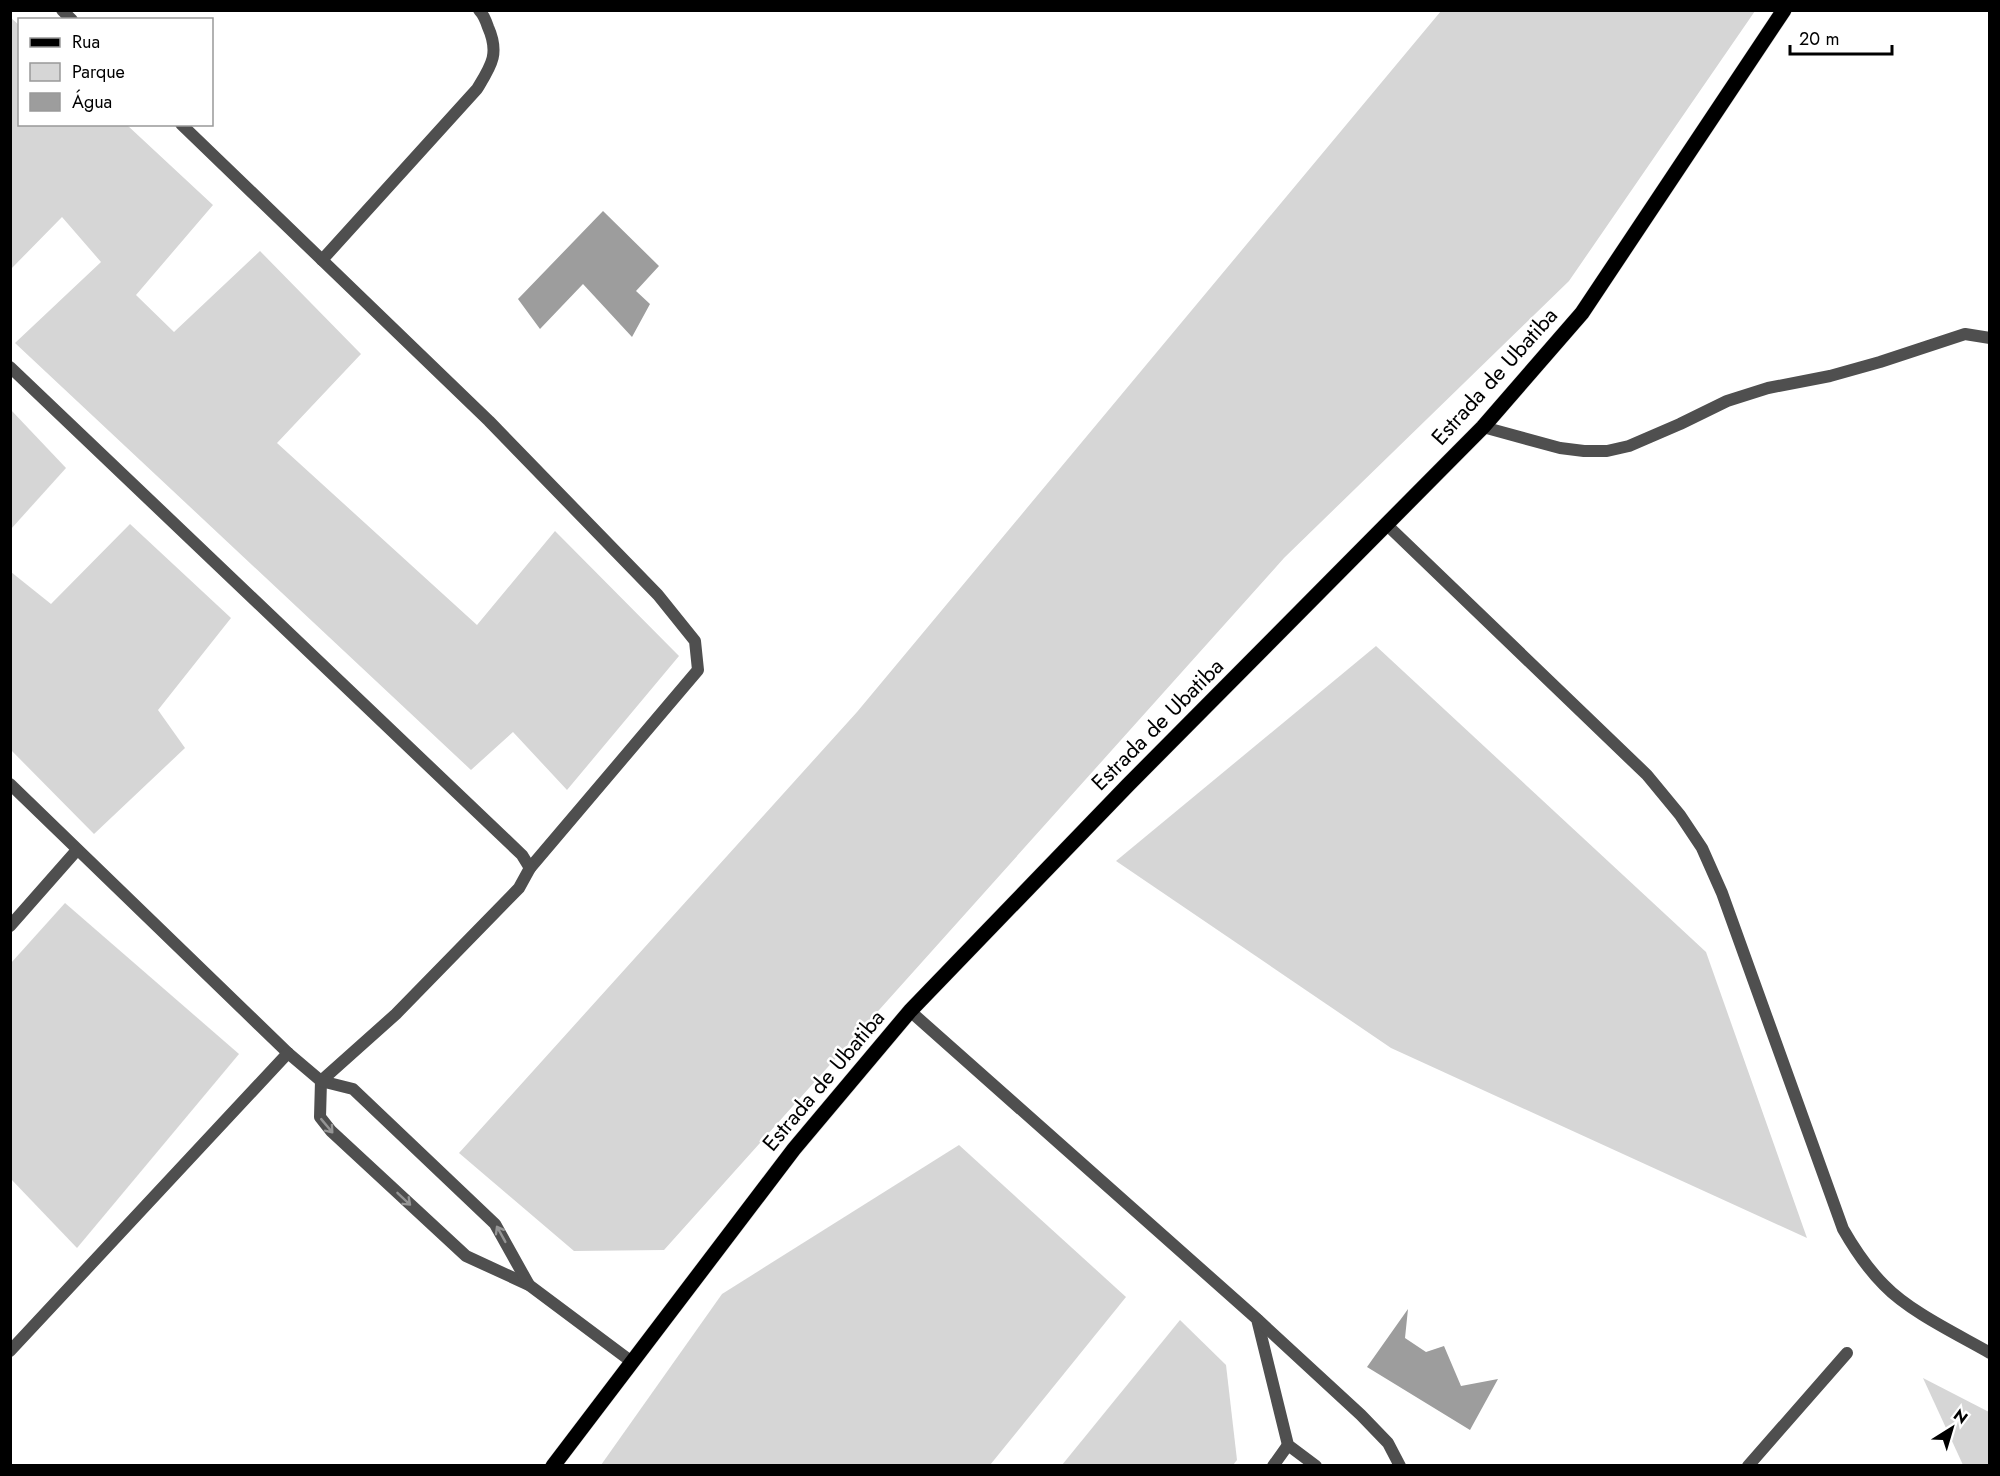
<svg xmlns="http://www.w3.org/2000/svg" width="2000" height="1476" font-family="Jost,sans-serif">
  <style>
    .green { fill: #d6d6d6 }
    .water { fill: #9d9d9d }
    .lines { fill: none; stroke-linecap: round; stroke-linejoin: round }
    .primary-casing { stroke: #dbdbdb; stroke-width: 16 }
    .minor { stroke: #4f4f4f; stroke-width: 12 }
    .primary { stroke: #000; stroke-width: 15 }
    .oneway { stroke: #959595 }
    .labels { text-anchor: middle; stroke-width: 5; stroke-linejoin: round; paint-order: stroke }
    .street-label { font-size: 22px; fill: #000; stroke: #fff }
  </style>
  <rect width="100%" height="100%" fill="#fff"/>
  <g class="green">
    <polygon points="1441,11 1755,11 1569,281 1284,558 664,1250 574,1251 459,1153 857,712"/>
    <polygon points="10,17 19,25 20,124 127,125 213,205 136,295 174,332 260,251 361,354 277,443 477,625 555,531 679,656 567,790 513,732 471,770 15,343 101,262 62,217 11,269"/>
    <polygon points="11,410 66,468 11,529 10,529"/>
    <polygon points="130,524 231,618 158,710 185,748 94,834 11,750 11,572 51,604"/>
    <polygon points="1376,646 1706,952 1807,1238 1391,1048 1116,861"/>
    <polygon points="65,903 239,1054 77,1248 10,1178 11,963"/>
    <polygon points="959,1145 1126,1297 990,1465 601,1465 722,1294"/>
    <polygon points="1180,1320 1226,1365 1237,1460 1233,1465 1062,1465"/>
    <polygon points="1923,1378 1989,1412 1989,1465 1963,1465"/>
  </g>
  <g class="water">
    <polygon points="603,211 659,266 636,291 650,304 632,337 583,284 540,329 518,299"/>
    <polygon points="1408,1309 1405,1338 1426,1352 1444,1346 1461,1386 1498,1379 1470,1430 1367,1367"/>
  </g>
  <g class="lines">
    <defs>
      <polyline id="primary" points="553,1466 794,1149 910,1011 1128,785 1483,427 1582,313 1784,10"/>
    </defs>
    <use href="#primary" class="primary-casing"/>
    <g class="minor">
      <polyline points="62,10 72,20"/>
      <polyline points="181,124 489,421 658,595 695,641 698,670 530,868"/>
      <path d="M322,260L477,89C491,66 500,54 488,27C486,21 484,15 479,10"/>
      <polyline points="10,367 522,855 530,868 519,888 396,1014 321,1081 320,1117 331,1131 466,1256 529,1285 632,1362"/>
      <polyline points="1483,427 1560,448 1584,451 1607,451 1629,446 1680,424 1727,401 1768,388 1830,376 1880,362 1965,334 1990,338"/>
      <path d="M1386,524L1647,775L1680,815L1702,848L1722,893L1843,1229C1855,1250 1867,1268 1884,1285C1910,1312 1957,1334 1990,1353"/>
      <polyline points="10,784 288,1053 321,1081 353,1089 495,1224 529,1285"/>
      <polyline points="10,926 77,850"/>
      <polyline points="910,1011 1257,1319 1288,1445 1316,1466"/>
      <polyline points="1258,1320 1361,1415 1388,1443 1400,1466"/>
      <polyline points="10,1351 288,1053"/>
      <polyline points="1273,1466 1288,1445"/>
      <polyline points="1748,1466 1847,1353"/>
    </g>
    <use href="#primary" class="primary"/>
  </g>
  <defs><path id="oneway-shaft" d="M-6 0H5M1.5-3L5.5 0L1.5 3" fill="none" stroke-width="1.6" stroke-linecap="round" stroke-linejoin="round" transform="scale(1.5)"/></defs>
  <g class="oneway">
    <use href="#oneway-shaft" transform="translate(327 1126) rotate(50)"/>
    <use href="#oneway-shaft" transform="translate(404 1199) rotate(43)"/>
    <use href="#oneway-shaft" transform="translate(501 1234) rotate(-119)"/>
  </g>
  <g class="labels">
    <g class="street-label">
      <text transform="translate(1494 376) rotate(-48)" y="8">Estrada de Ubatiba</text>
      <text transform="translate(1157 724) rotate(-45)" y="8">Estrada de Ubatiba</text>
      <text transform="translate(823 1080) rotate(-50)" y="8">Estrada de Ubatiba</text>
    </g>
  </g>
  <rect width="2000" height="1476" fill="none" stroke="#000000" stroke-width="24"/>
  <rect x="18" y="18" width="195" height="108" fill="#ffffff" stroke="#999999" stroke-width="1.5"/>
  <rect x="30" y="38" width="30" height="9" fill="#000000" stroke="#999999" stroke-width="1.5"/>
  <text x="72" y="48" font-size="18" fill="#000000">Rua</text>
  <rect x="30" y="63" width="30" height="18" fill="#d6d6d6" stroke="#999999" stroke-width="1.5"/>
  <text x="72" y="78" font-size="18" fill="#000000">Parque</text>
  <rect x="30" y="93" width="30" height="18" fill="#9d9d9d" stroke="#999999" stroke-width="1.5"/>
  <text x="72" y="108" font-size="18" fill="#000000">Água</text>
  <g transform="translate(1952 1428) rotate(37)" stroke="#ffffff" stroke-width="4.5" paint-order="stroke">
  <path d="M0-4.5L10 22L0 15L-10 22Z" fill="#000000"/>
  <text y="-9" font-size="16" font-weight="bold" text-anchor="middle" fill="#000000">N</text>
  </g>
  <path d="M1790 45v9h102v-9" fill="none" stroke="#000000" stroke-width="3"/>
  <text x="1799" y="45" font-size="18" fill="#000000" stroke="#ffffff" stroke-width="4.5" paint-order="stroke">20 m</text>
</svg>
